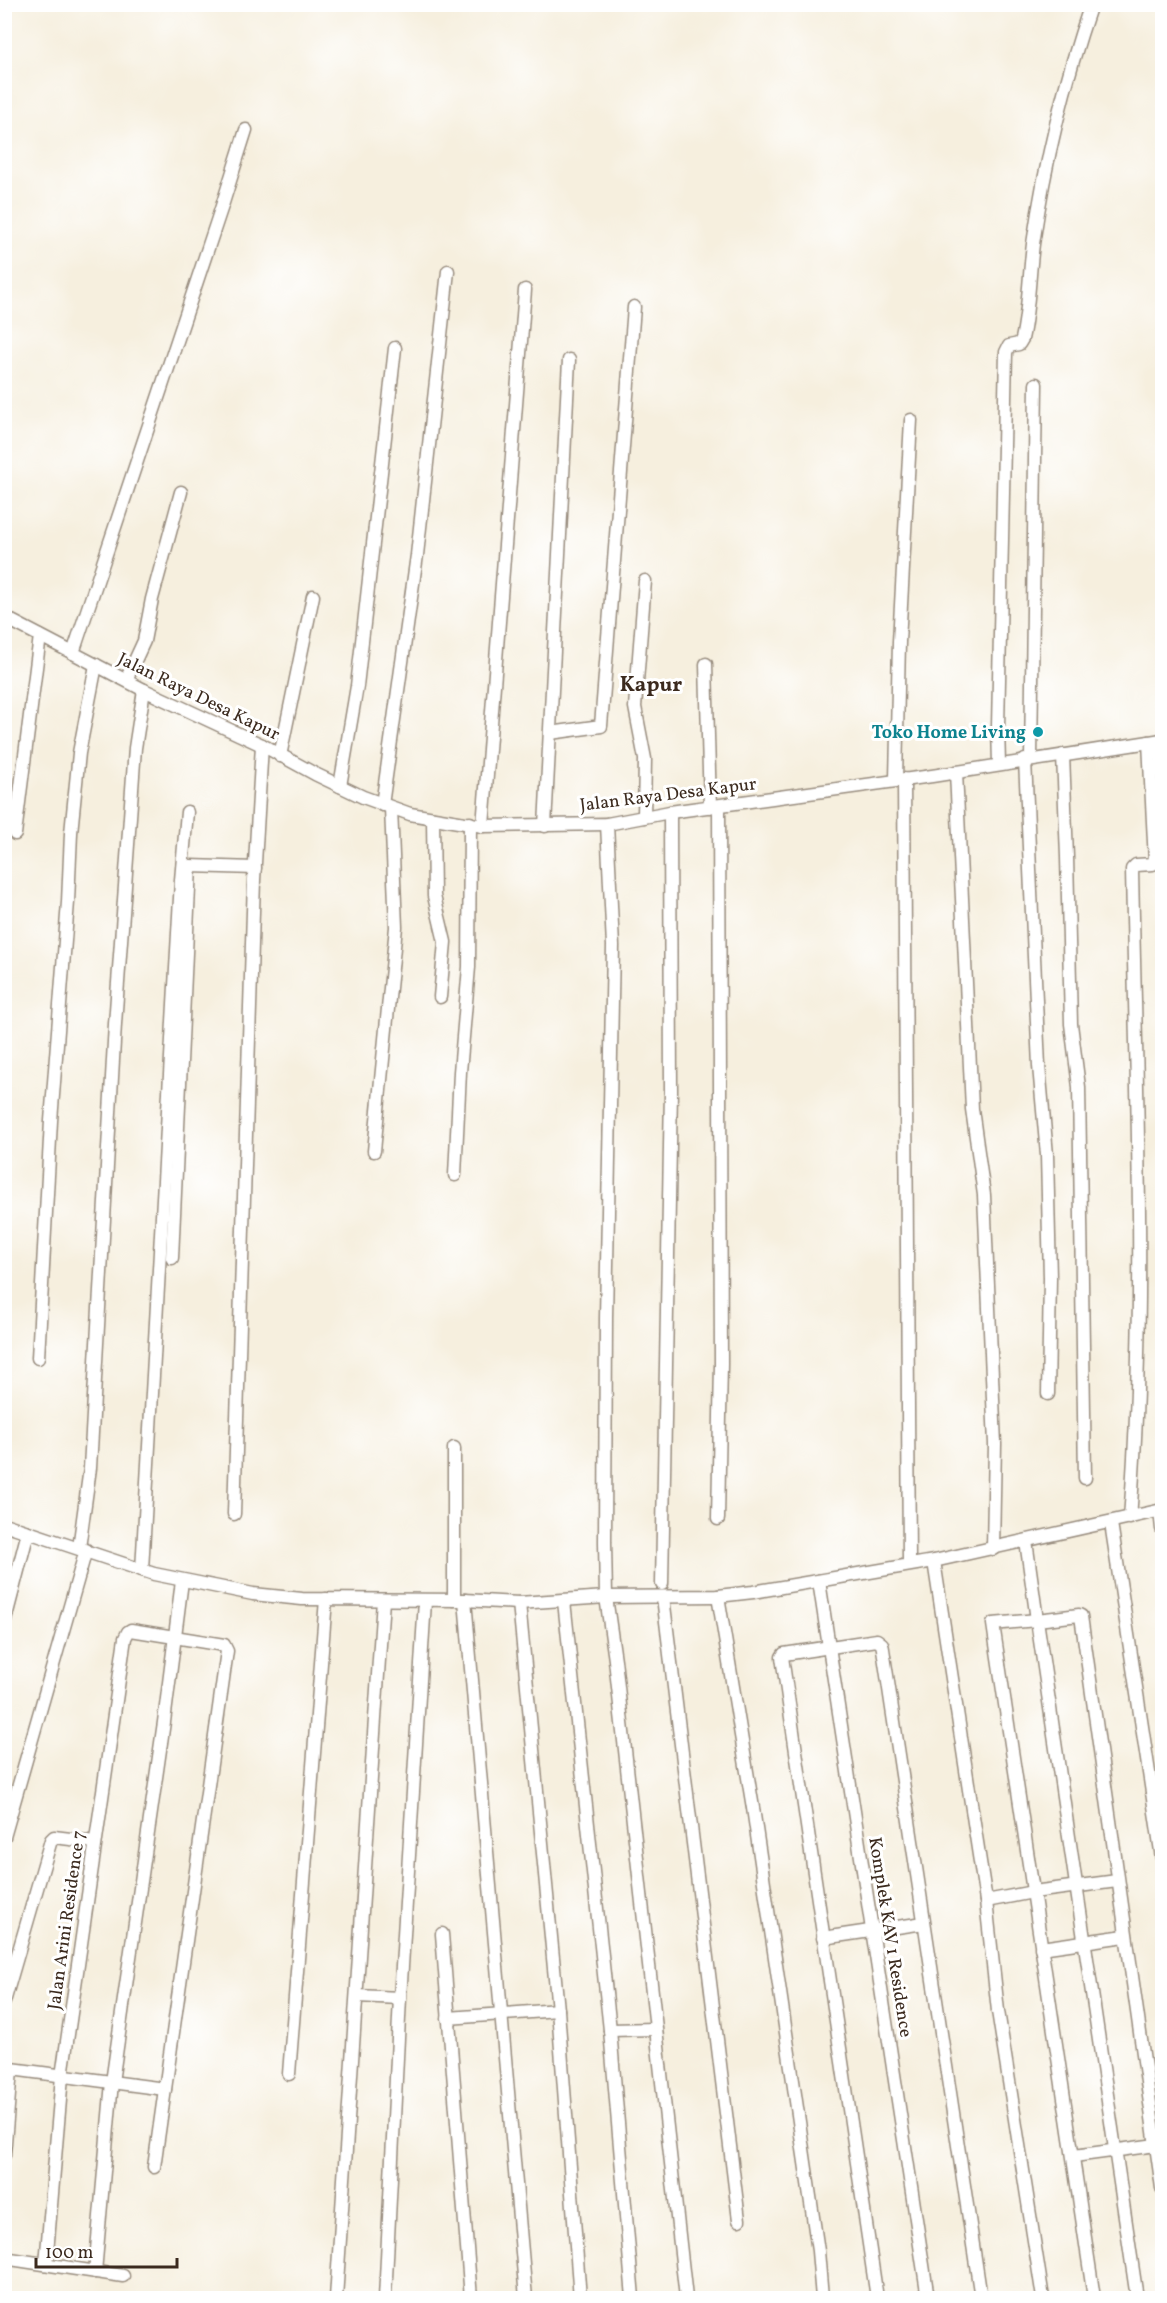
<svg xmlns="http://www.w3.org/2000/svg" width="1167" height="2303" font-family="Vollkorn,serif">
  <style>
    .lines { fill: none; stroke-linecap: round; stroke-linejoin: round }
    .stream { stroke: #5ac2d7; stroke-width: 3 }
    .minor-casing { stroke: #988c7e; stroke-width: 15 }
    .minor { stroke: #fff; stroke-width: 12 }
    .culture-dot { fill: #0f9aa8; stroke: #fff; stroke-width: 2 }
    .labels { text-anchor: middle; stroke-width: 6; stroke-linejoin: round; paint-order: stroke }
    .street-label { font-size: 18px; fill: #3b2a1e; stroke: #fff }
    .culture-label { font-size: 18px; font-weight: bold; fill: #0d838f; stroke: #fff; text-anchor: end }
    .quarter-label { font-size: 21px; font-weight: bold; fill: #3b2a1e; stroke: #fff }
  </style>
  <rect width="100%" height="100%" fill="#fff"/>
  <filter id="ink" filterUnits="userSpaceOnUse"><feTurbulence type="fractalNoise" baseFrequency=".0167" numOctaves="2"/><feDisplacementMap in="SourceGraphic" scale="12" xChannelSelector="R" yChannelSelector="G"/><feConvolveMatrix kernelMatrix="1 2 1 2 8 2 1 2 1" color-interpolation-filters="sRGB"/></filter>
  <filter id="wash" filterUnits="userSpaceOnUse"><feTurbulence type="fractalNoise" baseFrequency=".008" numOctaves="4" result="noise"/><feDisplacementMap in="SourceGraphic" scale="24" xChannelSelector="R" yChannelSelector="G"/><feGaussianBlur stdDeviation="1.35" result="paint"/><feColorMatrix in="noise" values="0 0 0 0 0 0 0 0 0 0 0 0 0 0 0 0 0 1.4 0 .05"/><feComposite in="paint" operator="in"/></filter>
  <g filter="url(#wash)">
    <rect width="100%" height="100%" fill="#f6efde"/>
    <g class="lines">
      <polyline class="stream" points="192,7 193,4"/>
    </g>
  </g>
  <g filter="url(#ink)">
    <g class="lines">
      <defs>
        <g id="minor">
          <polyline points="4,617 144,690 262,745 315,774 363,797 410,814 483,826 607,824 670,812 932,776 1162,740"/>
          <polyline points="73,653 222,206 246,130"/>
          <polyline points="706,664 710,807"/>
          <polyline points="126,680 144,641 152,599 181,492"/>
          <polyline points="550,733 601,726 634,307"/>
          <polyline points="1160,740 1162,776"/>
          <polyline points="1063,755 1067,857 1071,1024 1079,1087 1085,1478"/>
          <polyline points="280,756 313,596"/>
          <polyline points="1031,759 1036,384"/>
          <polyline points="1025,760 1039,1066 1047,1155 1050,1278 1048,1394"/>
          <path d="M999,764L998,727L1006,352L1009,346L1019,344L1022,339C1029,308 1029,276 1033,244C1045,162 1064,83 1091,4"/>
          <polyline points="956,772 972,1109 984,1195 995,1444 993,1549"/>
          <polyline points="904,779 909,1564"/>
          <polyline points="896,780 899,642 911,420"/>
          <polyline points="340,786 357,686 395,348"/>
          <polyline points="382,805 417,555 448,271"/>
          <polyline points="644,817 645,759 635,707 645,581"/>
          <polyline points="433,818 434,896 445,942 440,997"/>
          <polyline points="607,824 613,946 606,1318 605,1542 606,1597 615,1660 686,2298"/>
          <polyline points="483,826 525,290"/>
          <polyline points="545,826 569,360"/>
          <polyline points="15,834 40,636"/>
          <polyline points="374,1151 396,927 391,808"/>
          <polyline points="455,1175 460,1072 469,967 470,823"/>
          <polyline points="172,1258 190,866 255,868"/>
          <polyline points="38,1358 51,1121 68,902 71,833 79,753 96,665"/>
          <polyline points="1160,1511 1162,1529"/>
          <polyline points="234,1514 254,880 262,745"/>
          <path d="M1130,1518C1147,1302 1136,1085 1132,869L1136,865L1153,864L1155,862L1149,742"/>
          <polyline points="718,1519 721,1364 719,806"/>
          <polyline points="1111,1523 1162,1858"/>
          <polyline points="4,1524 154,1574 253,1594 302,1599 465,1600 519,1603 606,1597 718,1596 753,1592 934,1561 1162,1510"/>
          <polyline points="1026,1541 1037,1620 1079,1615 1081,1616 1162,2188"/>
          <polyline points="79,1548 90,1468 115,1024 135,748 144,690"/>
          <polyline points="934,1561 986,1901 998,2011 1043,2298"/>
          <polyline points="142,1570 181,880 187,812"/>
          <polyline points="819,1581 928,2298"/>
          <polyline points="662,1584 671,1091 670,812"/>
          <polyline points="718,1596 753,1808 818,2251 822,2298"/>
          <polyline points="663,1597 739,2220"/>
          <polyline points="454,1600 454,1448"/>
          <polyline points="465,1600 526,2298"/>
          <polyline points="564,1601 610,2030 633,2298"/>
          <polyline points="519,1603 558,2010 580,2298"/>
          <polyline points="4,1624 28,1532"/>
          <polyline points="4,1837 86,1550"/>
          <polyline points="986,1901 1033,1892 1117,1881"/>
          <polyline points="442,1934 471,2298"/>
          <polyline points="823,1938 924,1923"/>
          <polyline points="1041,1948 1125,1936"/>
          <polyline points="357,1996 400,1998"/>
          <polyline points="4,2002 51,1840 54,1837 95,1842"/>
          <polyline points="448,2018 558,2010"/>
          <polyline points="610,2030 655,2029"/>
          <polyline points="4,2068 165,2089"/>
          <polyline points="289,2074 326,1599"/>
          <polyline points="4,2155 11,2070"/>
          <polyline points="1074,2156 1156,2145"/>
          <polyline points="4,2258 123,2276"/>
          <polyline points="46,2264 62,2076 125,1638 128,1632 131,1630 224,1645 227,1651 154,2167"/>
          <polyline points="95,2272 112,2082 164,1722 182,1581"/>
          <polyline points="336,2298 383,1600"/>
          <polyline points="385,2298 400,1998 425,1601"/>
          <polyline points="877,2298 782,1657 784,1654 877,1640 882,1644 883,1649 981,2298"/>
          <polyline points="1094,2298 993,1624 1037,1620 1137,2298"/>
        </g>
      </defs>
      <use href="#minor" class="minor-casing"/>
      <use href="#minor" class="minor"/>
    </g>
  </g>
  <circle class="culture-dot" cx="1038" cy="732" r="6"/>
  <g class="labels">
    <g class="street-label">
      <text transform="translate(199 696) rotate(26)" y="6">Jalan Raya Desa Kapur</text>
      <text transform="translate(668 794) rotate(-7)" y="6">Jalan Raya Desa Kapur</text>
      <text transform="translate(66 1920) rotate(-82)" y="6">Jalan Arini Residence 7</text>
      <text transform="translate(891 1937) rotate(81)" y="6">Komplek KAV 1 Residence</text>
    </g>
    <g class="culture-label">
      <text x="1026" y="738">Toko Home Living</text>
    </g>
    <g class="quarter-label">
      <text x="651" y="691">Kapur</text>
    </g>
  </g>
  <rect width="1167" height="2303" fill="none" stroke="#fff" stroke-width="24"/>
  <path d="M36 2258v9h141v-9" fill="none" stroke="#3b2a1e" stroke-width="3"/>
  <text x="45" y="2258" font-size="18" fill="#3b2a1e" stroke="#ffffff" stroke-width="4.5" paint-order="stroke">100 m</text>
</svg>
